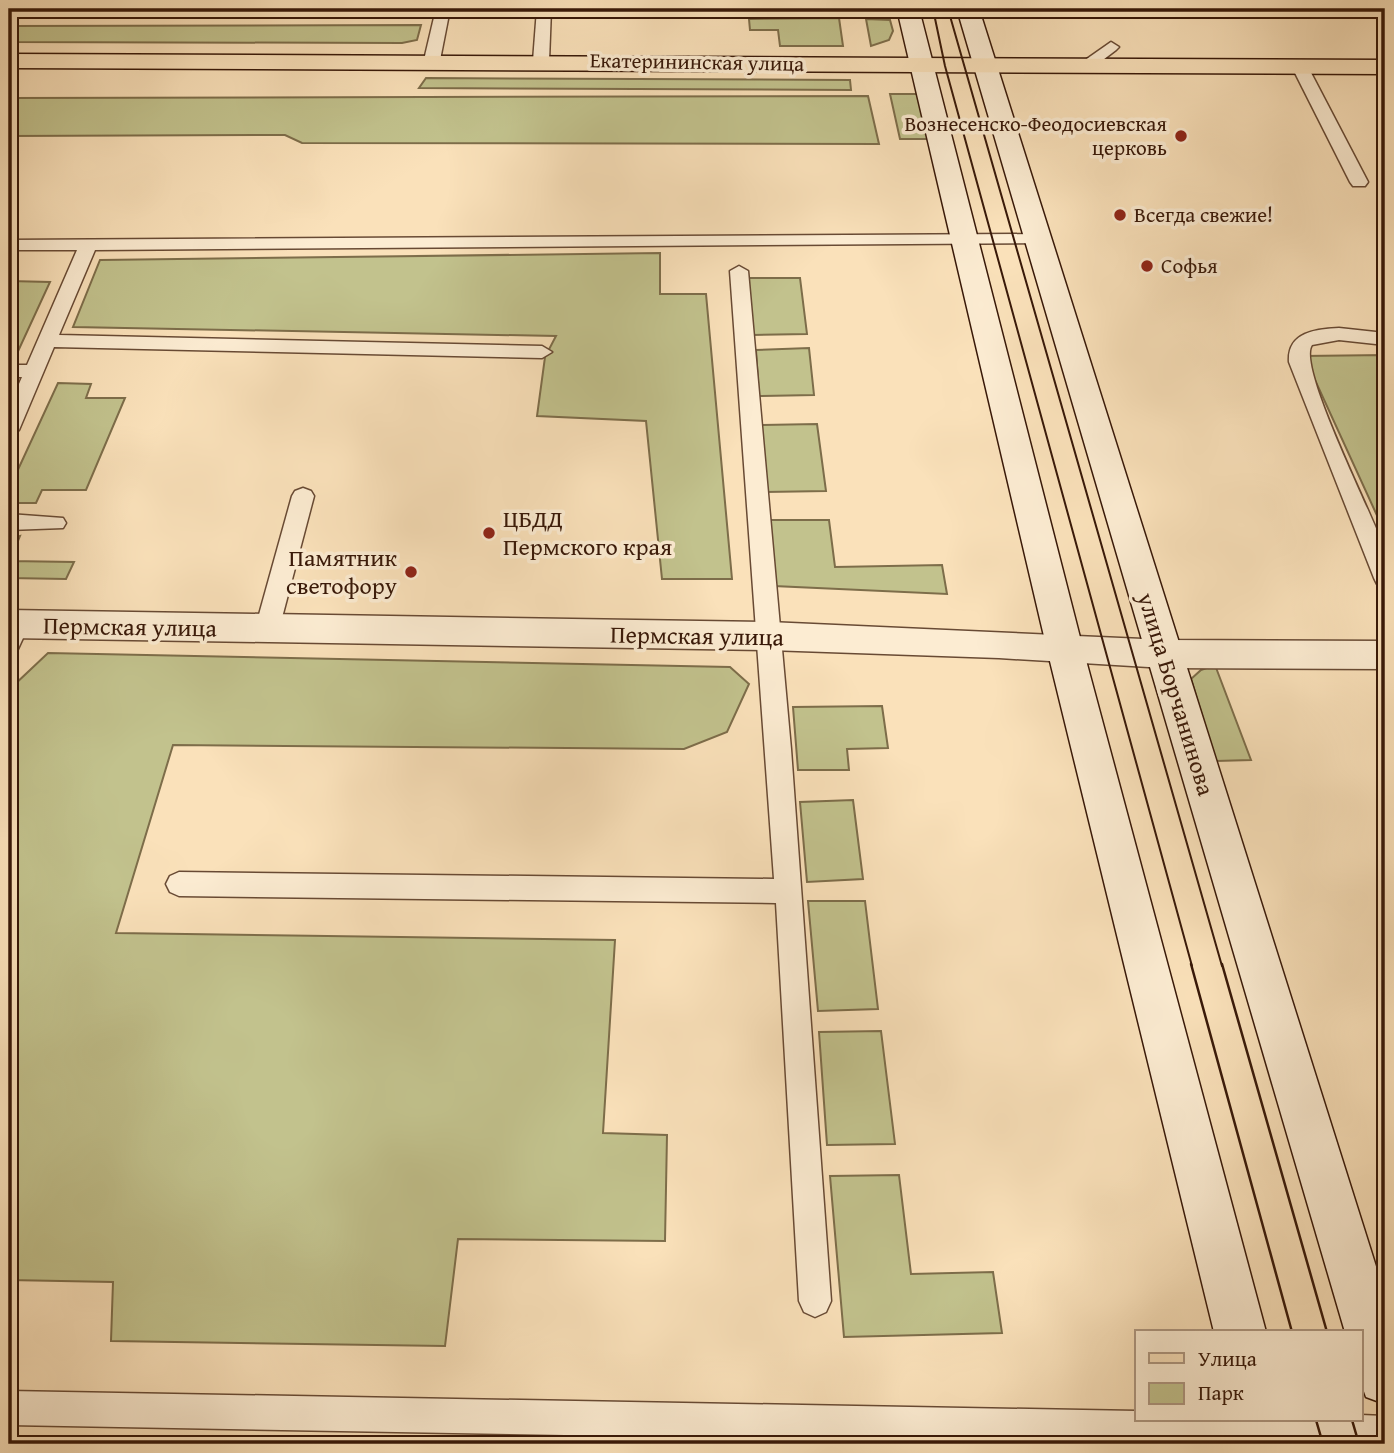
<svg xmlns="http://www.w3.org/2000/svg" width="1394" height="1453" font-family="'Gentium Book Plus',serif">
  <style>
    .green { fill: #c2c28d; stroke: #7d6d4a; stroke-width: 2 }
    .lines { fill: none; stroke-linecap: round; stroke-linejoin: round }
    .service-casing { stroke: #684a34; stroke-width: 3 }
    .minor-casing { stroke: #684a34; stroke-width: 3 }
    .secondary-casing { stroke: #381808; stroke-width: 3 }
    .primary-casing { stroke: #381808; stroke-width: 3 }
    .service { fill: #fcecd2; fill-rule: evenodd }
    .minor { fill: #fcecd2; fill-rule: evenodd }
    .secondary { fill: #fcecd2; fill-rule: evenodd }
    .primary { fill: #fae1ba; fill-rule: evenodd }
    .tram-far1 { stroke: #381808; stroke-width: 2 }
    .tram { stroke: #381808; stroke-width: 2.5 }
    .poi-dot { fill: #8f2418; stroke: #fcecd2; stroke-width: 2.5 }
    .labels { text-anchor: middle; stroke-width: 7; stroke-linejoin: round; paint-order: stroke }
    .far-street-label { font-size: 21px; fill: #381808; stroke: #fcecd2 }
    .far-poi-label { font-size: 21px; fill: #381808; stroke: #fcecd2; text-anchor: start }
    .poi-label { font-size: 24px; fill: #381808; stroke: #fcecd2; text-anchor: start }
    .street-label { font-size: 24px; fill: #381808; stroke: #fcecd2 }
  </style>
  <rect width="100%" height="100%" fill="#fae1ba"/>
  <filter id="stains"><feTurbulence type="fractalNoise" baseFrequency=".00286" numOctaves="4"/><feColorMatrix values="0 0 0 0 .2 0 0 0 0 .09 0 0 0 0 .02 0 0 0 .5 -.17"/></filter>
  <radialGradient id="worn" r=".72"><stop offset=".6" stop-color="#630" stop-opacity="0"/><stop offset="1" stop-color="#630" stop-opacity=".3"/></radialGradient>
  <g class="green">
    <polygon points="9,9 268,9 265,17 9,18"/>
    <polygon points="283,9 425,9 426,16 280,17"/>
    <polygon points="839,18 843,46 780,46 778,30 750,30 749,19"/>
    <polygon points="866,19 890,20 893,31 889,40 871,46"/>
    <polygon points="421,25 417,40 402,43 9,42 9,26"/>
    <polygon points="426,78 850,80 851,90 419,88"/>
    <polygon points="890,94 920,94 931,139 900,139"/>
    <polygon points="868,96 879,144 302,143 285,135 9,136 9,98"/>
    <polygon points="660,253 660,294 706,294 732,579 662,579 646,421 537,416 545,357 556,336 73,327 100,260"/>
    <polygon points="748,278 800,278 807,334 753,335"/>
    <polygon points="9,281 50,282 14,360 9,360"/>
    <polygon points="809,348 814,395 759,396 756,350"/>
    <polygon points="1385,355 1385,533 1304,356"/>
    <polygon points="58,383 91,384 86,398 125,398 86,490 42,490 36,503 9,503 9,489"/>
    <polygon points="817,424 826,491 766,492 761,425"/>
    <polygon points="767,520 829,520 835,567 942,565 947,594 774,586"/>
    <polygon points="20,536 10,561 74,562 66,579 9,578 9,539"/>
    <polygon points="48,653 730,667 749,684 727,732 684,749 173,745 116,933 615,940 603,1133 667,1135 665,1241 458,1239 445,1346 111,1341 113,1282 9,1280 9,761 16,743 11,688"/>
    <polygon points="1215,665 1251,760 1216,761 1191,679 1201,670"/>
    <polygon points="882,706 888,748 847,749 849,770 798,770 793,707"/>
    <polygon points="853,800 863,879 807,882 800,802"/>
    <polygon points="808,901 865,901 878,1009 818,1011"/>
    <polygon points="881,1031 895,1144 827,1145 819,1032"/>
    <polygon points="899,1175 911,1274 993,1272 1002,1333 844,1337 830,1176"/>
  </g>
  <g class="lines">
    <defs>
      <g id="service">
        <polygon points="436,9 450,9 440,60 432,65 424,60"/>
        <polygon points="537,9 551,9 549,61 541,66 533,61"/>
        <polygon points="1111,42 1119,47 1116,50 1091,69 1081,69 1081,63"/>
        <polygon points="1300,62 1308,67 1368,182 1365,186 1353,186 1350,182 1292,67"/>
        <polygon points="1038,234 1044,235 1047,239 1044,243 95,250 59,335 542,346 552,352 542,358 54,347 19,430 9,437 9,407 22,377 9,377 9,365 27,365 77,250 9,250 9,240"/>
        <polygon points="739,266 748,271 791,749 831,1301 826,1312 815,1317 804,1312 799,1301 776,903 179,896 170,892 166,884 170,876 179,872 774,879 730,271"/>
        <path d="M1339,328L1385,333V345L1339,340L1312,345C1296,366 1374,516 1384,549C1388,560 1386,575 1385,586L1377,584L1374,578L1289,362C1287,332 1316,329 1339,328Z"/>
        <polygon points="303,488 311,491 314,496 279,629 275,635 267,638 259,635 255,629 292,496 295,491"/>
        <polygon points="9,514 63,518 66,523 63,528 9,530"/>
        <polygon points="17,616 25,619 29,625 17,651 9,654 9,619"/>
        <polygon points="9,1391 1137,1411 1137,1420 1361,1420 1361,1415 1385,1416 1385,1444 1065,1444 9,1425"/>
      </g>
      <polygon id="minor" points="9,610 769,622 1165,640 1385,641 1385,669 1165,668 999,658 769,650 9,638"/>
      <g id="secondary">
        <polygon points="897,9 919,9 1083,649 1266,1332 1214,1332 1047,649"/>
        <polygon points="957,9 979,9 1385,1295 1385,1404 1366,1397 1361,1383 1361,1332 1345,1332"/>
        <polygon points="1235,1420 1289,1420 1295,1444 1241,1444"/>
      </g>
      <polygon id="primary" points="9,54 1385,60 1385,74 9,68"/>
    </defs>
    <use href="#service" class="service-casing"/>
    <use href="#minor" class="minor-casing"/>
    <use href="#secondary" class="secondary-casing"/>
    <use href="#primary" class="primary-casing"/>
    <use href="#service" class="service"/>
    <use href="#minor" class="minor"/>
    <use href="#secondary" class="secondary"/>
    <use href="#primary" class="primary"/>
    <g class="tram-far1">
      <polyline points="933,9 945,66 1192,966"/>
      <polyline points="948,9 1222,966"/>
    </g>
    <g class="tram">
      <polyline points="1191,964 1292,1332"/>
      <polyline points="1222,964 1327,1332"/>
      <polyline points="1316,1420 1323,1444"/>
      <polyline points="1352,1420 1359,1444"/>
    </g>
  </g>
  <g class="poi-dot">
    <circle cx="1181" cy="136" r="7"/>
    <circle cx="1120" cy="215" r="7"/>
    <circle cx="1147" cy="266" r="7"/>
    <circle cx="489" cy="533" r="7"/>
    <circle cx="411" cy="572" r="7"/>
  </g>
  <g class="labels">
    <g class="far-street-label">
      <text transform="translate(697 62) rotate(1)" y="7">Екатерининская улица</text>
    </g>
    <g class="far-poi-label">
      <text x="1167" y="131" text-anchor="end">Вознесенско-Феодосиевская<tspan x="1167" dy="24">церковь</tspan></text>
      <text x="1134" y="222">Всегда свежие!</text>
      <text x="1161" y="273">Софья</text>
    </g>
    <g class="poi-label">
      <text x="503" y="527">ЦБДД<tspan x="503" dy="28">Пермского края</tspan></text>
      <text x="397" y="566" text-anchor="end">Памятник<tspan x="397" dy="28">светофору</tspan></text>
    </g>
    <g class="street-label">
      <text transform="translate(130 627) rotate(1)" y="8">Пермская улица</text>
      <text transform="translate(697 636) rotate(1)" y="8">Пермская улица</text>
      <text transform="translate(1176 694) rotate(73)" y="8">улица Борчанинова</text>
    </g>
  </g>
  <rect width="1394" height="1453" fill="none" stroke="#fae1ba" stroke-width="35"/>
  <rect x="10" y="10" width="1373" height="1432" fill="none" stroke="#381808" stroke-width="3.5"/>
  <rect x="18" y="18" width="1359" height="1418" fill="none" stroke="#381808" stroke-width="2"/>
  <rect x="1135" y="1330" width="228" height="91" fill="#fcecd2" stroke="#ae9781" stroke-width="2"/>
  <rect x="1149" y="1353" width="35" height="10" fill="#fae1ba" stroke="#ae9781" stroke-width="2"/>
  <text x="1198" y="1366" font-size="21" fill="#381808">Улица</text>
  <rect x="1149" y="1383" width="35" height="21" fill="#c2c28d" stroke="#ae9781" stroke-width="2"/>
  <text x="1198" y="1400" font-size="21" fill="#381808">Парк</text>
  <rect width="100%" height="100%" filter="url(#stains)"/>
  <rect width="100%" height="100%" fill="url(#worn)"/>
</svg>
